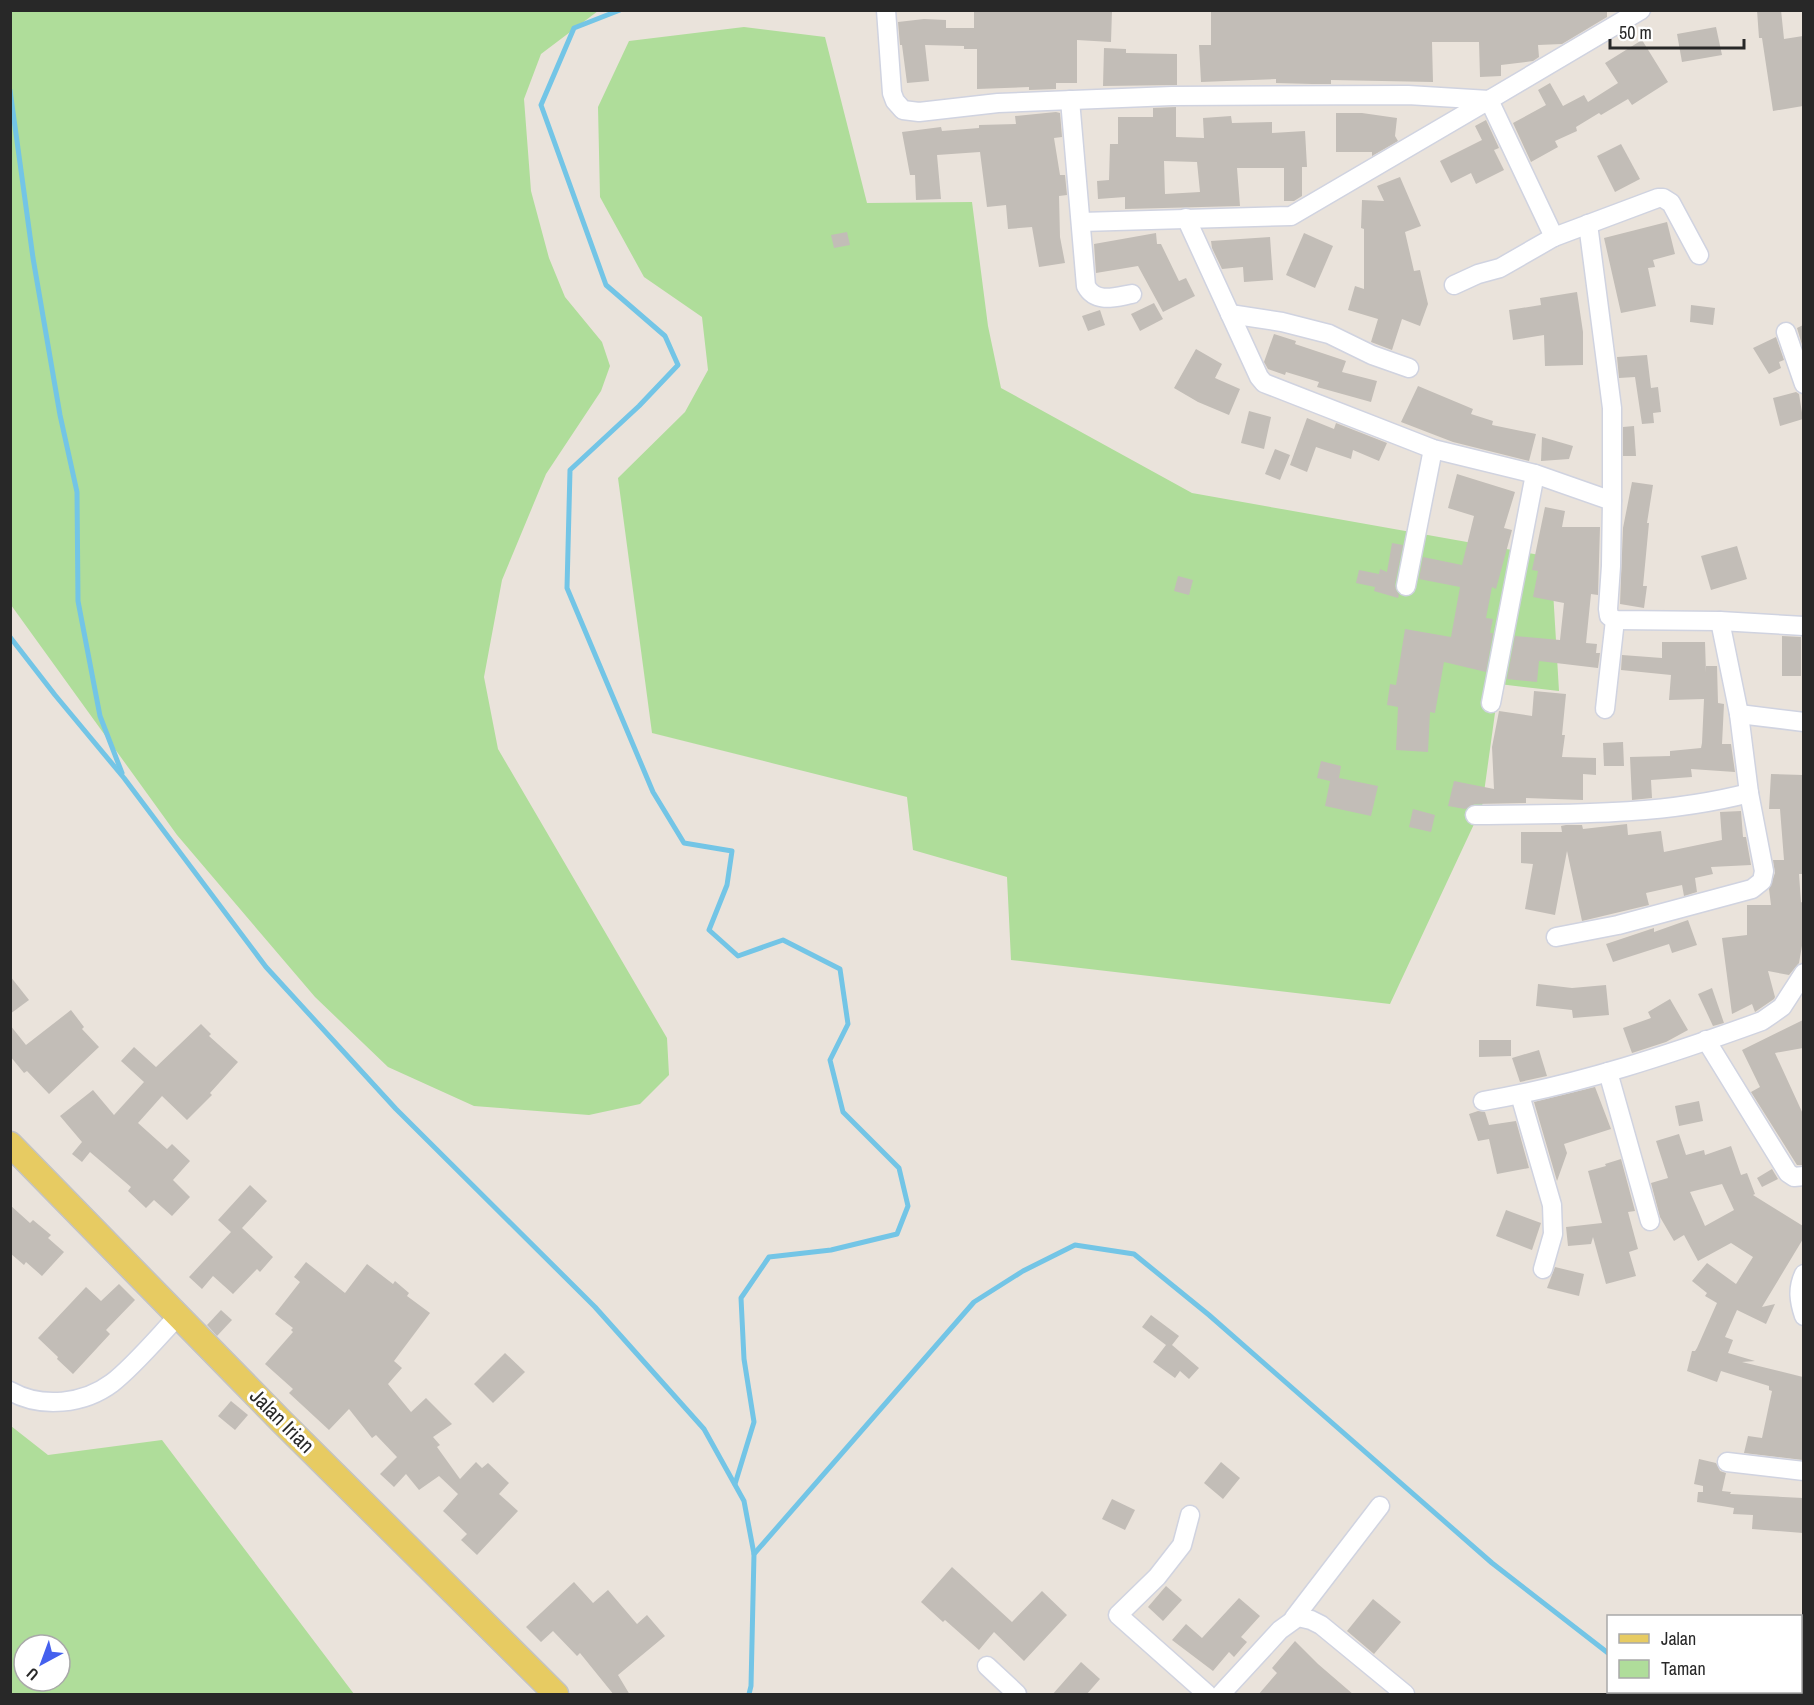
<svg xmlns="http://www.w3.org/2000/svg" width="1814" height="1705" font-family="'Archivo Narrow',sans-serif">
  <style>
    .green { fill: #afdd9a; fill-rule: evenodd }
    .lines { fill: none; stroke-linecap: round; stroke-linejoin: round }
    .stream { stroke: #73c5e6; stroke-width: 5 }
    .building { fill: #c2bdb7; fill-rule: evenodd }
    .minor-casing { stroke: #d0d3e0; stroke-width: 21 }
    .major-casing { stroke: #c3c3c3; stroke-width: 27 }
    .minor { stroke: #fff; stroke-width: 18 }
    .major { stroke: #e7cb62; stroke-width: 24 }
    .labels { text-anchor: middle; stroke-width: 6; stroke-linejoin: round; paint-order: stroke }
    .street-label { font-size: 21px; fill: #282828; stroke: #fff }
  </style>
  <rect width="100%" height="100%" fill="#eae3db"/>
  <g class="green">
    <polygon points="10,11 598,11 541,54 524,99 531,191 549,258 565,297 602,342 610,366 601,391 546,474 502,580 484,677 498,749 667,1038 669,1075 640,1104 589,1115 474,1106 388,1067 315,997 177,835 11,605"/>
    <polygon points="744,27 825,37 867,203 972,202 988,326 1001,388 1192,493 1551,557 1559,691 1499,684 1482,807 1390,1004 1011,960 1007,877 913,850 907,797 652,733 618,478 685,412 708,370 702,317 644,277 600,197 598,107 629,41"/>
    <path d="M11,1426L48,1455L162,1440L354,1694H11ZM24,1645H60V1681H24Z"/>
  </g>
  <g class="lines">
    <g class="stream">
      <polyline points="620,10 574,28 541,105 606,285 665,336 678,365 639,406 570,470 567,588 653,792 684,843 732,851 727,885 709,930 738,956 783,940 840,969 848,1024 830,1060 843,1112 899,1168 908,1206 897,1234 831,1250 769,1257 741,1298 744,1359 754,1422 735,1484"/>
      <polyline points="10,90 33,258 60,415 77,492 78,601 100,716 122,773"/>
      <polyline points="10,637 55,695 124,778 266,967 396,1109 595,1307 704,1429 744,1501 754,1554"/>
      <polyline points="1659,1692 1663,1694"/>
      <polyline points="749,1694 751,1686 754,1554 974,1302 1023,1271 1075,1245 1134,1254 1209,1315 1492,1563 1608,1653"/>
    </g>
  </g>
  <g class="building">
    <polygon points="974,10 1112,10 1111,42 1077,40 1077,83 1056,83 1056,89 1029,90 1029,87 977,89 977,49 964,49 964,46 925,45 929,81 907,83 902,45 900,45 898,22 924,19 946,20 946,28 974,28"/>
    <polygon points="1211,10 1607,10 1607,17 1562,44 1538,45 1539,57 1533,61 1501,65 1501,76 1480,77 1479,42 1432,42 1433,82 1331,80 1331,84 1312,84 1276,83 1276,79 1201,82 1199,45 1211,45"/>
    <polygon points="1757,10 1781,10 1784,39 1803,36 1803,106 1773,111 1762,38 1759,38"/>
    <polygon points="1716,27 1722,55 1682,62 1677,34"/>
    <polygon points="1642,40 1668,82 1632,105 1628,99 1601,115 1599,113 1576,127 1577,131 1555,141 1558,147 1531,162 1513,123 1546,105 1538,90 1550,83 1563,106 1584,95 1588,102 1618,83 1605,63"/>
    <polygon points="1104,48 1126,49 1126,53 1177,54 1177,85 1103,86"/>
    <path d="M1176,107V137L1204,138L1203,118L1231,116L1232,123L1272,122V133L1305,131L1307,167H1302V196L1294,201H1284V168H1237L1240,206L1125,209V197L1098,199L1097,181L1109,180L1110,144H1118V117H1153V108ZM1164,161L1197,162L1200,192L1165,194Z"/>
    <polygon points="1056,112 1060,113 1062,137 1054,138 1060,175 1065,175 1067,195 1059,196 1060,237 1065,263 1039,267 1032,227 1008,229 1006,205 987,207 980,152 937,155 941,199 916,200 915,175 910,175 902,132 941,127 942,131 979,128 979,125 1016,124 1015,116"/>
    <polygon points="1336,113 1362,113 1397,118 1395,136 1398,141 1372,156 1372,152 1336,152"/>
    <polygon points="1486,120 1499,148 1494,150 1504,170 1476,184 1471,173 1451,183 1440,161 1482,140 1475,126"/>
    <polygon points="1621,144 1640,179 1615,192 1597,156"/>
    <polygon points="1400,177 1421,226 1405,232 1414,271 1420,270 1428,304 1420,326 1402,319 1392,350 1371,342 1378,319 1348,310 1355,286 1364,289 1364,229 1361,228 1362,200 1384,201 1377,186"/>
    <polygon points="1667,222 1675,254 1653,260 1655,267 1648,268 1656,306 1621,313 1604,238"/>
    <polygon points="847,232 850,245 834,248 831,235"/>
    <polygon points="1156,233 1157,244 1161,244 1179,281 1186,278 1195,296 1163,312 1138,266 1096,273 1094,244"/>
    <polygon points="1304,233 1333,246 1315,288 1286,275"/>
    <polygon points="1270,237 1273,280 1244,282 1243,267 1222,269 1212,248 1211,241"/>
    <polygon points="1577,292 1583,332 1583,365 1545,366 1544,335 1513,340 1509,310 1541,305 1540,298"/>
    <polygon points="1154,303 1163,319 1140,331 1131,314"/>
    <polygon points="1691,305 1715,308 1713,325 1690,322"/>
    <polygon points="1100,310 1105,325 1088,331 1082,316"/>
    <polygon points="1803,325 1803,348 1797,328"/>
    <polygon points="1274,334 1296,341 1295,344 1346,361 1342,372 1377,381 1371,402 1317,387 1319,382 1286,372 1285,375 1268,369 1264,362"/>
    <polygon points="1776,337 1784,360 1779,362 1781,368 1769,374 1753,348"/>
    <polygon points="1196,349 1222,364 1215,378 1240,389 1229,415 1198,402 1174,388"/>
    <polygon points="1647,355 1651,388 1658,387 1661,412 1653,413 1654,423 1642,424 1635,377 1619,378 1617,357"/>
    <polygon points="1418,386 1473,409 1471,414 1493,421 1492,425 1536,434 1529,461 1453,442 1401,422"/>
    <polygon points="1796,392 1799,394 1803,419 1780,426 1773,398"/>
    <polygon points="1249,411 1271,417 1264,449 1241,443"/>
    <polygon points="1307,418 1334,429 1336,423 1387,443 1379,461 1353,450 1351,459 1316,447 1307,472 1290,465"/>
    <polygon points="1634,426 1636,456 1623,456 1623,427"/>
    <polygon points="1542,437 1573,446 1569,459 1541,461"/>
    <polygon points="1275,449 1290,455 1280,480 1265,474"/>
    <polygon points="1457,474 1515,492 1504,528 1512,530 1496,589 1492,587 1486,618 1493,619 1490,633 1493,633 1486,672 1444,662 1435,713 1430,712 1428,752 1396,750 1398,707 1387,705 1390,684 1396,685 1405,629 1451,637 1460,587 1419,579 1423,557 1462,565 1474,516 1448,508"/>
    <polygon points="1632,482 1653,485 1647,523 1649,523 1643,586 1647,586 1644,608 1620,604 1623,528"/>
    <polygon points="1545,507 1565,511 1562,527 1600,527 1598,595 1591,594 1586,643 1597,644 1596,653 1600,653 1598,668 1539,661 1537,682 1507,679 1515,636 1560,640 1564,603 1533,597 1538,571 1532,570"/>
    <polygon points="1392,543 1403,545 1395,584 1396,590 1399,595 1398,598 1374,591 1375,587 1356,583 1359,570 1379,574 1380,569 1387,572"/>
    <polygon points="1737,546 1747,579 1711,590 1701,556"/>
    <polygon points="1178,576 1193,580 1189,595 1174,591"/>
    <polygon points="1782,636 1801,637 1801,676 1782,676"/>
    <polygon points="1662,642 1705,642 1706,673 1706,666 1717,666 1718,703 1724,704 1722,744 1731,744 1735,772 1691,769 1692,777 1651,780 1652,798 1632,800 1630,757 1670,756 1670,751 1701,748 1702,743 1704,699 1669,700 1671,675 1621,670 1622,655 1662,658"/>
    <polygon points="1534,691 1566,694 1562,735 1565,735 1562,757 1596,758 1596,775 1583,774 1583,800 1526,798 1526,803 1475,804 1465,809 1448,806 1454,781 1494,789 1492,747 1499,711 1532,716"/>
    <polygon points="1623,742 1624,766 1604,766 1603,743"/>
    <polygon points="1321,761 1341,766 1339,778 1378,786 1371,816 1325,806 1330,781 1317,778"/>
    <polygon points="1771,774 1803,775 1803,856 1802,856 1802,874 1799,874 1801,902 1803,903 1803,940 1799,963 1789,975 1768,971 1775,997 1774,999 1755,1012 1752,1004 1732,1014 1722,938 1747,935 1747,905 1771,905 1769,889 1775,873 1773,860 1784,860 1780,809 1769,809"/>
    <polygon points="1413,809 1435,815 1431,832 1409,827"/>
    <polygon points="1741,811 1743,837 1746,837 1751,865 1711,867 1713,874 1695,878 1697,892 1684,896 1682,885 1646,893 1649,905 1582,921 1567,851 1555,915 1525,909 1533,864 1521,863 1521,832 1562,832 1561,826 1566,825 1582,825 1583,829 1627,824 1628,835 1661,831 1664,852 1722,840 1720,812"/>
    <polygon points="1688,920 1697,945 1672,953 1669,944 1613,962 1606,944 1654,928 1654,932"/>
    <polygon points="10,976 29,1000 10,1014"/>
    <polygon points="1538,984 1572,988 1606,985 1609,1015 1573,1018 1572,1010 1536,1006"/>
    <polygon points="1712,988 1724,1023 1713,1026 1698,994"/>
    <polygon points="1670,999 1688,1030 1666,1042 1632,1053 1623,1028 1651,1018 1648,1012"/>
    <polygon points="71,1010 84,1027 82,1029 99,1047 49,1094 27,1071 24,1073 10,1056 10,1025 26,1045"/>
    <polygon points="1803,1020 1803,1048 1775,1053 1803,1114 1803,1165 1797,1165 1751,1092 1760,1087 1742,1050"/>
    <polygon points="201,1024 211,1034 209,1036 238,1062 210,1093 212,1095 187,1120 162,1096 138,1123 167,1149 172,1144 190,1161 173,1180 190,1197 172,1216 154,1200 146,1208 128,1191 131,1187 90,1152 82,1162 72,1154 82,1142 60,1116 93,1090 114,1115 144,1082 121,1061 134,1047 156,1067"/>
    <polygon points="1479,1040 1511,1040 1511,1056 1479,1057"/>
    <polygon points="1539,1050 1547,1076 1520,1082 1512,1058"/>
    <polygon points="1595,1087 1611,1129 1564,1144 1567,1153 1557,1181 1534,1102"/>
    <polygon points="1699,1101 1703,1121 1679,1126 1675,1106"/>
    <polygon points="1478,1111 1485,1112 1489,1125 1516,1121 1529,1168 1497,1174 1489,1139 1478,1141 1469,1114"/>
    <path d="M1679,1134L1686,1155L1704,1150L1705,1155L1731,1146L1741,1175L1747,1173L1755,1194L1753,1195L1803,1226V1239L1762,1307L1775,1304L1766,1324L1737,1310L1725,1337L1733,1340L1728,1353L1755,1361L1742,1362L1803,1377V1460L1744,1453L1748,1436L1762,1438L1772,1391L1769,1390V1386L1721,1371L1717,1382L1687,1371L1692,1351H1695L1697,1348L1717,1303L1705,1296L1707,1293L1692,1281L1707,1263L1736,1284L1753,1257L1731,1243L1698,1261L1684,1235L1674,1241L1660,1217L1651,1183L1668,1178L1656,1141ZM1722,1184L1734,1210L1705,1226L1690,1192Z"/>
    <polygon points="1621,1159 1635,1211 1628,1212 1638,1249 1629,1252 1636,1276 1606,1284 1593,1237 1591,1244 1568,1246 1566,1227 1602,1223 1588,1171 1606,1166 1605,1164"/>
    <polygon points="1772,1169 1778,1179 1762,1187 1757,1178"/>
    <polygon points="250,1185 267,1201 242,1228 273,1257 260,1272 257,1269 233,1294 213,1276 202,1289 189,1277 231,1232 218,1220"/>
    <polygon points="10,1205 30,1223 33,1220 51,1235 48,1238 64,1252 42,1276 26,1262 24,1265 10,1253"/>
    <polygon points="1506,1210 1541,1223 1532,1250 1496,1236"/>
    <polygon points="306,1262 345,1293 367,1264 393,1284 395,1281 409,1293 407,1296 430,1313 394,1361 402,1368 388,1384 411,1412 426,1398 452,1424 433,1437 440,1445 437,1447 460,1479 476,1462 482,1468 488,1463 509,1483 499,1494 518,1511 477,1555 461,1540 467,1534 443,1511 458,1494 439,1476 419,1490 406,1474 394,1487 380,1474 397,1457 376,1435 372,1438 349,1409 329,1430 289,1393 293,1389 265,1364 293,1332 291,1330 293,1328 275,1314 300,1282 294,1277"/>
    <polygon points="1555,1267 1584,1274 1579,1296 1547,1288"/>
    <polygon points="119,1284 135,1300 106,1330 110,1334 73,1374 57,1359 58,1357 38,1338 86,1287 101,1301"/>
    <polygon points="221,1310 232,1320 217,1336 207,1325"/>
    <polygon points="1151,1315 1179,1336 1172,1345 1199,1368 1189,1379 1180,1371 1175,1378 1153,1362 1166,1345 1142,1327"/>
    <polygon points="505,1353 525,1372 493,1403 474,1384"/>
    <polygon points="231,1401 248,1415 235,1430 218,1416"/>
    <polygon points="1699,1459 1716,1463 1720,1471 1726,1473 1722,1491 1731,1492 1730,1494 1803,1498 1803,1533 1752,1529 1753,1515 1733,1514 1734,1508 1697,1502 1698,1492 1703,1492 1703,1486 1694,1484"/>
    <polygon points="1221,1462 1240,1478 1223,1499 1204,1483"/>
    <polygon points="1112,1499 1135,1510 1125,1530 1102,1519"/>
    <polygon points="952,1567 1012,1622 1042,1591 1067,1615 1024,1661 994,1632 979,1650 945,1620 943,1622 921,1602"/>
    <polygon points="574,1582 593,1603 608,1590 637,1624 647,1615 665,1636 618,1675 630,1695 614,1695 580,1653 577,1656 553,1631 541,1642 526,1627"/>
    <polygon points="1166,1586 1182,1600 1163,1621 1148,1607"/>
    <polygon points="1239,1598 1260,1616 1241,1637 1247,1642 1234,1657 1229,1652 1213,1671 1172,1640 1186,1624 1202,1638"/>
    <polygon points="1373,1599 1401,1622 1374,1654 1347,1631"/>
    <polygon points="1295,1641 1318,1664 1354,1695 1258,1695 1277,1673 1272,1668"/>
    <polygon points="1081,1662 1100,1679 1086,1695 1052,1695"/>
  </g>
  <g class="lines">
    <defs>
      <g id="minor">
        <polyline points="886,10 892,93 895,101 903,110 919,112 998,103 1172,96 1408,95 1489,100 1641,10"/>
        <path d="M1070,100L1086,286C1096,304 1115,297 1132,294"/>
        <polyline points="1186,218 1259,377 1264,383 1433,449 1535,474 1612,501 1611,566 1608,609 1609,616 1615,620 1720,621 1804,626"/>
        <polyline points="1081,222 1291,216 1489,100 1554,237"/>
        <polyline points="1588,224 1612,408 1612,501"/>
        <polyline points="1454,285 1478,274 1500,268 1554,237 1658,198 1663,198 1671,203 1699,255"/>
        <polyline points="1230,314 1282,322 1329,334 1372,355 1409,368"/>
        <polyline points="1786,332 1804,384"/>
        <polyline points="1406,586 1433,449"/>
        <polyline points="1491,703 1535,474"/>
        <polyline points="1605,709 1615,620"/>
        <polyline points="1739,714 1804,722"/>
        <path d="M1475,815C1566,814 1661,816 1749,793"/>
        <polyline points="1556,937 1618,925 1752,889 1762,881 1764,871 1749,793 1739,714 1720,621"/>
        <polyline points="1706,1040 1788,1173 1794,1177 1804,1176"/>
        <polyline points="1608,1072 1650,1221"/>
        <polyline points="1520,1095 1552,1205 1553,1234 1543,1269"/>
        <path d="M1483,1101C1578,1085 1671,1054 1762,1021L1782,1007L1804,973"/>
        <path d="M1804,1274C1797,1289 1799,1301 1804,1316"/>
        <path d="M10,1391C42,1409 84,1404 112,1383C134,1366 159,1336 178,1316"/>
        <polyline points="1727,1462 1804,1471"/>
        <polyline points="1190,1515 1182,1545 1157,1577 1118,1615 1207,1694"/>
        <polyline points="1294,1618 1380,1506"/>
        <polyline points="987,1666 1017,1694"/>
        <polyline points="1221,1694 1280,1630 1298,1617 1311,1620 1321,1625 1405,1694"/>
      </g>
      <polyline id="major" points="10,1144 282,1422 556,1694"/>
    </defs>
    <use href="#minor" class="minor-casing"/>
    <use href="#major" class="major-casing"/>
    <use href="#minor" class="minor"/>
    <use href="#major" class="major"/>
  </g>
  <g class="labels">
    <g class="street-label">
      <text transform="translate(282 1421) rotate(45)" y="7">Jalan Irian</text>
    </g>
  </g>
  <rect width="1814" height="1705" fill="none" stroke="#282828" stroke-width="24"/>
  <rect x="1607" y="1615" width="195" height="78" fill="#ffffff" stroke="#a9a9a9" stroke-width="1.5"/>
  <rect x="1619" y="1634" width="30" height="9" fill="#e7cb62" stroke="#a9a9a9" stroke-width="1.5"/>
  <text x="1661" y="1645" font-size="18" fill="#282828">Jalan</text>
  <rect x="1619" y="1660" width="30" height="18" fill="#afdd9a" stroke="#a9a9a9" stroke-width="1.5"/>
  <text x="1661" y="1675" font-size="18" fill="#282828">Taman</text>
  <g transform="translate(42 1663) rotate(221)"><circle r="28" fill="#ffffff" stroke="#a9a9a9" stroke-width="1.5"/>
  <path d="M0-4.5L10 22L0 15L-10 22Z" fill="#4460ee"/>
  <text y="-9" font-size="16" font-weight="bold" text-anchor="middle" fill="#282828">U</text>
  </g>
  <path d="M1610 39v9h134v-9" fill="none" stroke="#282828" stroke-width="3"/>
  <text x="1619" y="39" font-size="18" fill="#282828" stroke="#ffffff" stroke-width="4.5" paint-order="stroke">50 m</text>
</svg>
